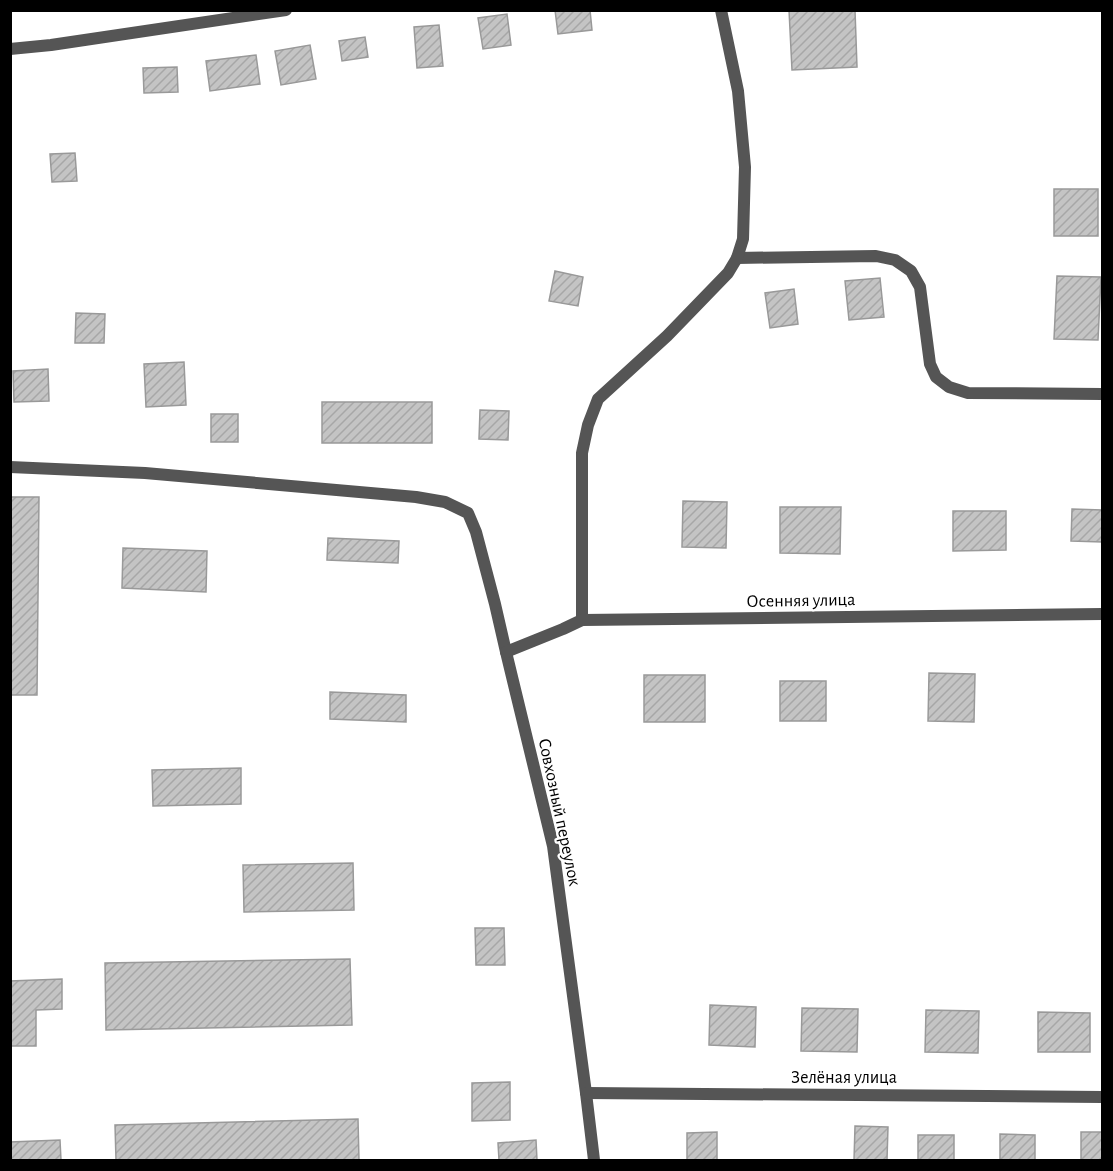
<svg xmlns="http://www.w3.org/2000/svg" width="1113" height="1171" font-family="'Alegreya Sans',sans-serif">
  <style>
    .building { fill: url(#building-hatch); stroke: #999; stroke-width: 1.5 }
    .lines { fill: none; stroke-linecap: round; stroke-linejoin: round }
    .service { stroke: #555; stroke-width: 12 }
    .minor { stroke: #555; stroke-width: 12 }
    .labels { text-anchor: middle; stroke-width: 4.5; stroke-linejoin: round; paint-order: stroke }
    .street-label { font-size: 18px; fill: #000; stroke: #fff }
  </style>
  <defs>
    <pattern id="building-hatch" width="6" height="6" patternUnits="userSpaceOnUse" patternTransform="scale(1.5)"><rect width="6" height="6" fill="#c4c4c4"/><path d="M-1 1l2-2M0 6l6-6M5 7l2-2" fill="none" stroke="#a7a7a7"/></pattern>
  </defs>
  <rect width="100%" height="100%" fill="#fff"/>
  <g class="building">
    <polygon points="555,10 590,10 592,30 558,34"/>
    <polygon points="789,10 855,10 857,67 792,70"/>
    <polygon points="507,14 511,45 483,49 478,18"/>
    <polygon points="439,25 443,66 417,68 414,27"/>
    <polygon points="365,37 368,57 342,61 339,41"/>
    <polygon points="310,45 316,79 281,85 275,51"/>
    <polygon points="256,55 260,84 210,91 206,61"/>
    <polygon points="177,67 178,92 144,93 143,68"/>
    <polygon points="75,153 77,181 52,182 50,154"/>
    <rect x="1054" y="189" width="44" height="47"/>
    <polygon points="555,271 583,277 578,306 549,301"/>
    <polygon points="1057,276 1101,277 1098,340 1054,339"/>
    <polygon points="880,278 884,317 849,320 845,281"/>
    <polygon points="794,289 798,324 770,328 765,293"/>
    <polygon points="76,313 105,314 104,343 75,343"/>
    <polygon points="184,362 186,405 146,407 144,364"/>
    <polygon points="48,369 49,401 14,402 13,371"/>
    <rect x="322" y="402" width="110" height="41"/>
    <polygon points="480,410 509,411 508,440 479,439"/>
    <rect x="211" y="414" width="27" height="28"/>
    <polygon points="10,497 39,497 37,695 10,695"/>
    <polygon points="683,501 727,502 726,548 682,547"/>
    <polygon points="780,507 841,507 840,554 780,553"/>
    <polygon points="1072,509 1102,510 1102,542 1071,541"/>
    <polygon points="953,511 1006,511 1006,550 953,551"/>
    <polygon points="328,538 399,541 398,563 327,560"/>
    <polygon points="123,548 207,551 206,592 122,588"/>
    <polygon points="929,673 975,674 974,722 928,721"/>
    <rect x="644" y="675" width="61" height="47"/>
    <rect x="780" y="681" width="46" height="40"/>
    <polygon points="330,692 406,695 406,722 330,719"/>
    <polygon points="241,768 241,804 153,806 152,770"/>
    <polygon points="353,863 354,910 244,912 243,865"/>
    <polygon points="475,928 504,928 505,965 476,965"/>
    <polygon points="350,959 352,1025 106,1030 105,963"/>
    <polygon points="62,979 62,1009 36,1010 36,1046 10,1046 10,981"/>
    <polygon points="710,1005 756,1007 755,1047 709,1045"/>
    <polygon points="802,1008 858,1009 857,1052 801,1051"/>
    <polygon points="926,1010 979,1011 978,1053 925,1052"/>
    <polygon points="1038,1012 1090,1013 1090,1052 1038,1052"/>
    <polygon points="510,1082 510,1120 472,1121 472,1083"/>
    <polygon points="358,1119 359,1160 116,1160 115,1125"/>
    <polygon points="855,1126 888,1127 887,1160 854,1160"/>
    <polygon points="717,1132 717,1160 687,1160 687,1133"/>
    <rect x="1081" y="1132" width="21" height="28"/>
    <polygon points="1000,1134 1035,1135 1035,1160 1000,1160"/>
    <rect x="918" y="1135" width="36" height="25"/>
    <polygon points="60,1140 61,1160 10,1160 10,1142"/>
    <polygon points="536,1140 537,1160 499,1160 498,1143"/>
  </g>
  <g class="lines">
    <polyline class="service" points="737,258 876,256 895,260 911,271 920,287 930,364 936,377 949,387 968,393 1102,394"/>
    <g class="minor">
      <polyline points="10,49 51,45 286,10"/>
      <polyline points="10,467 145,473 416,497 445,502 468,513 476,532 495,604 506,652 553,846 586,1093 594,1160"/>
      <polyline points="582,620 582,453 588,425 598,399 667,336 728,273 737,258 743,239 745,167 738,91 721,10"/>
      <polyline points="506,652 563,629 582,620 1102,614"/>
      <polyline points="586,1093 1102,1097"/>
    </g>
  </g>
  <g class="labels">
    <g class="street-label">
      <text transform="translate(801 600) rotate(-1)" y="6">Осенняя улица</text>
      <text transform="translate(560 812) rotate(78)" y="6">Совхозный переулок</text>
      <text x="844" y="1083">Зелёная улица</text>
    </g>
  </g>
  <rect width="1113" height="1171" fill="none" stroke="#000000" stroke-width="24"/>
</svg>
